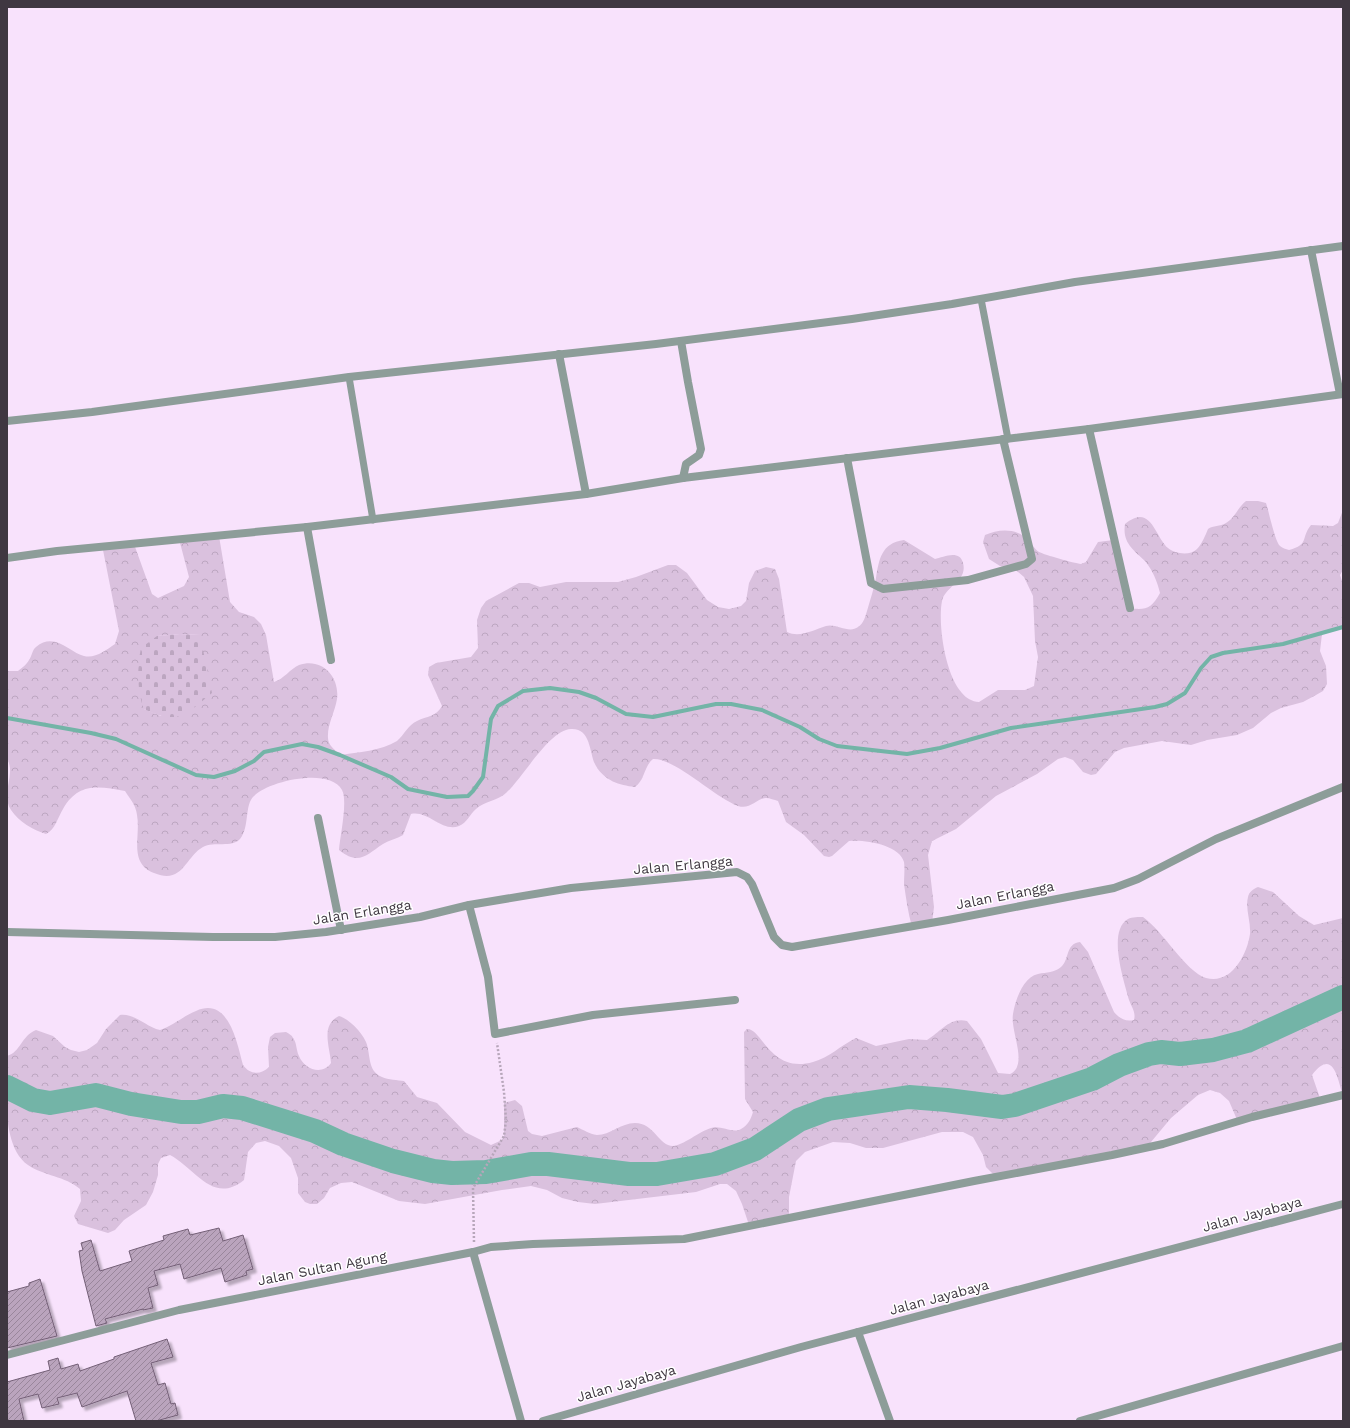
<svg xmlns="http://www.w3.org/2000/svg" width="1350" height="1428" font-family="'Work Sans',sans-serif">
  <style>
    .forest { fill: url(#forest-crowns); fill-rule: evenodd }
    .cemetery { fill: url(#cemetery-stones) }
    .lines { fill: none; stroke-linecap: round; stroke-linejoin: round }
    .stream { stroke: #73b4a7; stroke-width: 4 }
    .river { stroke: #73b4a7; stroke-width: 24 }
    .building { fill: url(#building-hatch); stroke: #735f76; filter: url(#shadow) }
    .path { stroke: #b7a6ba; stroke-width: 2.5; stroke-dasharray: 2 2; stroke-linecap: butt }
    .lane { stroke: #8d9d99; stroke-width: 7 }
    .street { stroke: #8d9d99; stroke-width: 8 }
    .labels { text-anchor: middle; stroke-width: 3; stroke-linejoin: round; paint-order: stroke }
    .street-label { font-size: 14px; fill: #3f3741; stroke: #fff }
  </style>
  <defs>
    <pattern id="forest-crowns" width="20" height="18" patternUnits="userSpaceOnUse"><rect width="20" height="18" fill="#dac1de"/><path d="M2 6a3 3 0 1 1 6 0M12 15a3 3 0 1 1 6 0" fill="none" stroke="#bca6c0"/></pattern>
    <pattern id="cemetery-stones" width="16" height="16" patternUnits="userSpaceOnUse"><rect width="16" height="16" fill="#dac1de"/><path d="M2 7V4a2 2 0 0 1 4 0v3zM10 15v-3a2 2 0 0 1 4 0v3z" fill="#bca6c0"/></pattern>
    <pattern id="building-hatch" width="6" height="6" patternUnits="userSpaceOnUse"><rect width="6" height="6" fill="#baa4bd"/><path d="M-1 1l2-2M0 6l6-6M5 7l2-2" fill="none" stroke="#99869b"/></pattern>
    <filter id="shadow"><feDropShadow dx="3.5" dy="3.5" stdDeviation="1" flood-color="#0004"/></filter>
  </defs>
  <rect width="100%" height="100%" fill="#f8e2fc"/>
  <g class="forest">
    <path d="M1246,501H1258L1266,503C1269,512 1275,542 1280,546C1282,548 1286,549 1289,550C1310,544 1300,539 1311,525L1333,526L1338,523L1343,510V570L1340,575L1343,584V627L1322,634L1320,651L1326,666L1327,684L1323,691L1316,695L1303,702L1281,708L1271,713L1253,728L1237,735L1207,740L1191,745L1162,741L1124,748L1115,752L1096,774L1091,775L1083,772L1073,760L1065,757L1058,759L1037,774L996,796L956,829L932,841L928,855L934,907L932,923L912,927C908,913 906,898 904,884C904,877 905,869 904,862C900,845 864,839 849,841L832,856L829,857L824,856L804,835L786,822L778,801C774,800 770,798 766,798C756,799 750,810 738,806C714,797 675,758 653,759C644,766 645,780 635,787C619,785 605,781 596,766C589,755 592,728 571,729C549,730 523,778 506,793C497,801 485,801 476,809C470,814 467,823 459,826C443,833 428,810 411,814L403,835C397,839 389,840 383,844C366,855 359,866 339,850C340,836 348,801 342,790C329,767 269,781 254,796C244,805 250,827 240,839C232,848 214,841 203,847C185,857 183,885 154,873C128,863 141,836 137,815C136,805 130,799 125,791C99,786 78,782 63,809C58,817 55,830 46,834C33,830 19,822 11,810C2,796 11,782 10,769C10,764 7,759 7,754C4,727 7,698 7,671H18C22,668 27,664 29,660C32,656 32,650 36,647C55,631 71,654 84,656C95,659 106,650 115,644L119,631L103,550L134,544L152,594L158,598L184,586L189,577L179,539L219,536L230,602L239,612L254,617L261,624L266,635L274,682C284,679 290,669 299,665C322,657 340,677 337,699C335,712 327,725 328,738C328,745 335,750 340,755C358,752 381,751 397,741C404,735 408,725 417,721C427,716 436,717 442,706L428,675L429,667L436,663L471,657L478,648L477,620L481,608L486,601L519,583H529L540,587L566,582H618L636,577L668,565H676L687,573L707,600L718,607L729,609L741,606L746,601L749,583L755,571L766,567L775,569L779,579L787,632C800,638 813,630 826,626C836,623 849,634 858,627C864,623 865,617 867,611C870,600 874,589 876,578C879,560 881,543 904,540L935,559C943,557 960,549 963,563C968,581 945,586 942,601C937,625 947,701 979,702L998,690H1025L1034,686L1038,657L1035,641L1033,596L1024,577L1017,571L1000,566L989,559L983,542L985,535C998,529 1015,528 1026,538C1031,542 1034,549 1039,552C1045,555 1074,563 1081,564L1086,562L1098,542L1114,540L1127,608C1145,610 1151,610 1160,593C1157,581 1153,571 1145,561C1134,550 1122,543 1125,524C1151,502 1155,537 1168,548C1175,554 1190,556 1197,549C1202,544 1205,536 1208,529C1213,525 1220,527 1226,523C1235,518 1238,507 1246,501ZM180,634L200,635L161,716L144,709L157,636Z"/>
    <path d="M1258,887L1273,892L1299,916L1314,925L1343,918V1095C1338,1082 1334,1046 1312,1075L1321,1101L1238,1122L1229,1101L1220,1093L1210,1090L1198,1095L1171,1118L1146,1148L996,1177L986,1167L983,1155L973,1137L963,1132H942L883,1148H866L850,1143L833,1142L805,1152L796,1161L789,1197V1218L749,1225L742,1204L736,1191L727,1184H720L696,1192L595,1204L578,1202L562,1198L547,1190L531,1186L502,1190L425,1204L399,1201L352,1182L341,1183L330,1188L324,1198L317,1204H310L305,1202L298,1193V1178L291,1158L279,1146L265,1141L256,1143L248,1152L244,1180C213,1205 196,1169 170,1155L161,1158L158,1164V1175L153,1192L146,1205L124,1220L115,1230L108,1233L78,1224L74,1216L81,1201L80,1189C65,1176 44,1176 28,1165C0,1145 7,1086 7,1056C21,1052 21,1036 36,1030L53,1036L65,1047L71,1050L79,1052L87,1050L97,1043L106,1029L120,1015C135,1013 146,1027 160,1030C173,1026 183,1016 196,1011C229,996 237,1043 243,1065C250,1075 261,1075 269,1067L268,1047L270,1037L275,1033L286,1032C289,1034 292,1035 293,1038C297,1043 296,1050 299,1056C304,1069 322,1076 331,1063C330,1047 320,1025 339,1016C349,1019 361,1031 366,1042C371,1054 367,1071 382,1077C388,1080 398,1080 404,1081L417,1097L437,1103L465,1132L491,1145L502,1140L504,1136V1103L515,1100L522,1106L528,1131L532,1134L542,1136L577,1127C584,1130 589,1134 597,1135C610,1135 621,1123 635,1123C654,1123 659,1146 673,1146C682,1146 700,1131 711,1128C721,1125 733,1134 741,1129C748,1125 751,1119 753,1112L745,1099L744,1032L747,1029C762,1028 770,1074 813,1062C829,1058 841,1045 856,1038L876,1046L909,1039L927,1040C941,1032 949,1017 967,1021L981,1039L998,1073L1010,1074C1029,1065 1010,1032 1013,1014C1015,1001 1023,977 1038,974C1047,972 1054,973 1061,967C1070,959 1065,944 1080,942L1088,952L1114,1012C1119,1018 1125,1022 1134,1020C1136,1012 1132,1008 1129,1000C1124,981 1107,931 1128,919C1132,917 1139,917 1143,917C1163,931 1186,972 1206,978C1231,985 1247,955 1250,934C1251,922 1245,908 1248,897C1249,892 1253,889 1258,887Z"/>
  </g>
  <path class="cemetery" d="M180,634L200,635L212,693C186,714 179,726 144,709C137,692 137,666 141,648L157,636Z"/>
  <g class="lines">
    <polyline class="stream" points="7,718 91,733 116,739 196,775 214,777 235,771 254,761 264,752 302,744 318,747 340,755 391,777 408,789 447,797 468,796 473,791 483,777 491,719 498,706 523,691 550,688 579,692 596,698 626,714 653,717 716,704 731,704 762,710 800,727 819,739 837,746 907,754 940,748 1011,728 1155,707 1167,704 1185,693 1201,668 1211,657 1223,653 1283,644 1343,627"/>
    <polyline class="river" points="7,1087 33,1100 50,1103 96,1095 131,1104 181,1112 198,1112 223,1106 242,1108 315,1131 343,1144 393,1161 433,1171 452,1173 486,1172 531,1164 548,1164 629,1174 657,1174 715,1164 755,1149 799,1120 828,1109 909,1097 947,1100 1002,1107 1015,1105 1092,1079 1119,1065 1149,1054 1161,1052 1180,1054 1213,1050 1247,1041 1343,997"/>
  </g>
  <g class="building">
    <polygon points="219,1228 223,1241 243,1235 253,1269 246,1271 247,1275 225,1282 221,1268 184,1279 180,1264 154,1271 158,1285 148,1288 153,1308 143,1310 143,1309 105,1319 107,1323 96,1326 82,1271 79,1251 83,1250 81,1243 91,1240 100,1271 132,1261 129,1251 164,1240 163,1236 188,1229 190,1235"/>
    <polygon points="40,1279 57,1336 7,1348 7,1292 29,1286 29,1283"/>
    <polygon points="167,1339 173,1357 151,1363 158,1385 165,1383 171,1404 175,1403 178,1415 156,1421 136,1421 127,1391 82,1407 77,1393 57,1398 59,1404 42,1408 38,1394 19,1399 24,1421 7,1421 7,1382 50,1370 48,1361 58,1358 61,1369 78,1364 80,1371 114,1359 114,1357"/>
  </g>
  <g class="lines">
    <polyline class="path" points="474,1242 473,1188 504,1136 506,1120 504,1092 497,1043"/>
    <g class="lane">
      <polyline points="981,299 1008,439"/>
      <polyline points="349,377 373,520"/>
    </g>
    <g class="street">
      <polyline points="1311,250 1340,394"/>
      <polyline points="681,341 688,382 701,449 699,455 686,464 683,478"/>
      <polyline points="559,354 586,494"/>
      <polyline points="7,421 92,412 349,377 656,344 852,319 952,304 1075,282 1343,246"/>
      <polyline points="1089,429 1130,608"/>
      <polyline points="847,458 871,583 883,589 968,580 1026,564 1032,559 1003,439"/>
      <polyline points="307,527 331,660"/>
      <polyline points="7,558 57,551 307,527 586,494 683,478 1089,429 1343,394"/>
      <polyline points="318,818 341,930"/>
      <polyline points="469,905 488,977 495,1034 593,1015 735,1000"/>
      <polyline points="7,932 213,937 275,937 326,932 420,917 469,905 571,888 737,872 747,877 752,884 774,937 782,945 792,947 948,920 1114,888 1138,879 1216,839 1343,787"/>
      <polyline points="473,1252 491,1247 533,1244 684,1239 974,1181 1112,1155 1163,1144 1252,1117 1343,1095"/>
      <polyline points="858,1332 890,1421"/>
      <polyline points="7,1355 179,1310 473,1252 521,1421"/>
      <polyline points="543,1421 801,1347 1343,1204"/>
      <polyline points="1080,1421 1343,1346"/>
    </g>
  </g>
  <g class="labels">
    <g class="street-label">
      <text transform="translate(683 865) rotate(-5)" y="5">Jalan Erlangga</text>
      <text transform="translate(1005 895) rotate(-11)" y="5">Jalan Erlangga</text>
      <text transform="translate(362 912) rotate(-9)" y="5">Jalan Erlangga</text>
      <text transform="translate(1252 1214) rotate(-15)" y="5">Jalan Jayabaya</text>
      <text transform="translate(322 1268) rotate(-11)" y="5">Jalan Sultan Agung</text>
      <text transform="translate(939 1297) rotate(-15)" y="5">Jalan Jayabaya</text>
      <text transform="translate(626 1383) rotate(-16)" y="5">Jalan Jayabaya</text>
    </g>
  </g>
  <rect width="1350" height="1428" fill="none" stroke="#3f3741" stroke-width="16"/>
</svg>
